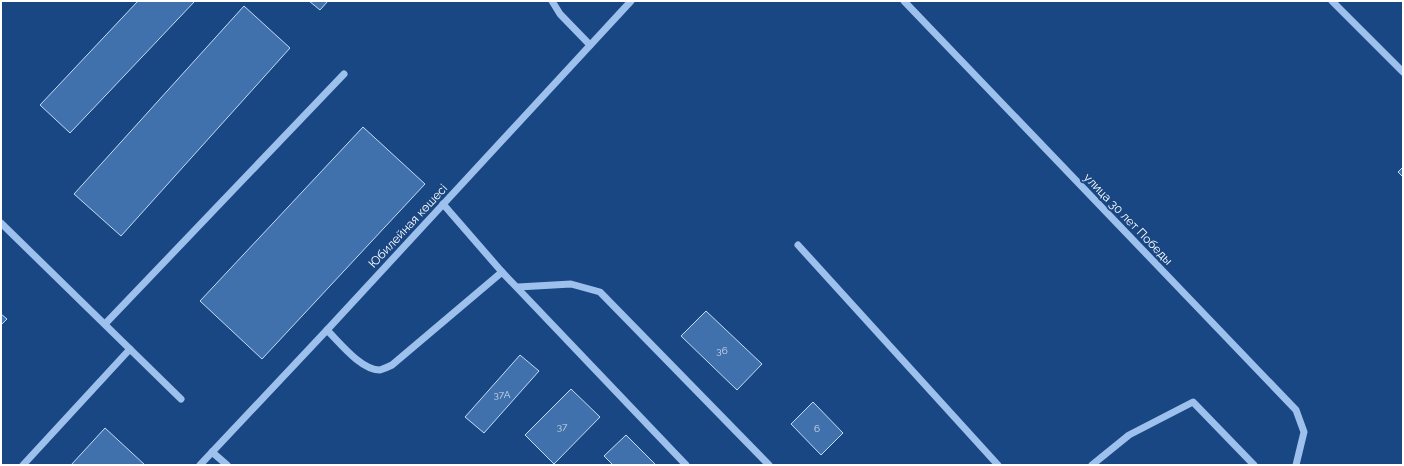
<svg xmlns="http://www.w3.org/2000/svg" width="1404" height="466" font-family="Raleway,sans-serif">
  <style>
    .building { fill: #4171ac; stroke: #c2dbf9 }
    .lines { fill: none; stroke-linecap: round; stroke-linejoin: round }
    .minor { stroke: #9dc0ec; stroke-width: 7 }
    .labels { text-anchor: middle; stroke-width: 4; stroke-linejoin: round; paint-order: stroke }
    .number-label { font-size: 10px; fill: #d0dcea }
    .street-label { font-size: 12px; fill: #fff; stroke: #194783 }
  </style>
  <rect width="100%" height="100%" fill="#194783"/>
  <g class="building">
    <polygon points="138,1 195,1 70,133 40,105"/>
    <polygon points="309,1 328,1 320,10"/>
    <polygon points="244,6 290,48 121,236 74,194"/>
    <polygon points="363,127 425,184 262,359 200,301"/>
    <polygon points="1403,167 1403,177 1398,172"/>
    <polygon points="706,311 762,364 737,390 681,336"/>
    <polygon points="1,314 7,319 1,325"/>
    <polygon points="520,355 539,371 484,433 465,417"/>
    <polygon points="571,389 600,417 554,464 525,435"/>
    <polygon points="813,402 843,433 821,455 791,424"/>
    <polygon points="105,428 145,465 71,465"/>
    <polygon points="626,435 656,465 613,465 604,456"/>
  </g>
  <g class="lines">
    <g class="minor">
      <polyline points="552,1 560,14 590,45"/>
      <polyline points="904,1 1296,410 1304,432 1296,465"/>
      <polyline points="1332,1 1403,72"/>
      <polyline points="443,204 502,272 686,465"/>
      <polyline points="1,223 181,399"/>
      <polyline points="798,245 998,465"/>
      <polyline points="518,287 571,284 600,292 769,465"/>
      <polyline points="105,324 344,74"/>
      <path d="M327,330C340,343 361,370 380,370C383,369 388,367 392,365L502,272"/>
      <polyline points="212,452 227,465"/>
      <polyline points="23,465 130,349"/>
      <polyline points="200,465 327,330 631,1"/>
      <polyline points="1092,465 1129,435 1193,402 1254,465"/>
    </g>
  </g>
  <g class="labels">
    <g class="number-label">
      <text x="722" y="354">36</text>
      <text x="502" y="398">37А</text>
      <text x="562" y="430">37</text>
      <text x="817" y="432">6</text>
    </g>
    <g class="street-label">
      <text transform="translate(1128 219) rotate(46)" y="4">улица 30 лет Победы</text>
      <text transform="translate(408 226) rotate(-47)" y="4">Юбилейная көшесі</text>
    </g>
  </g>
  <rect width="1404" height="466" fill="none" stroke="#ffffff" stroke-width="4"/>
</svg>
